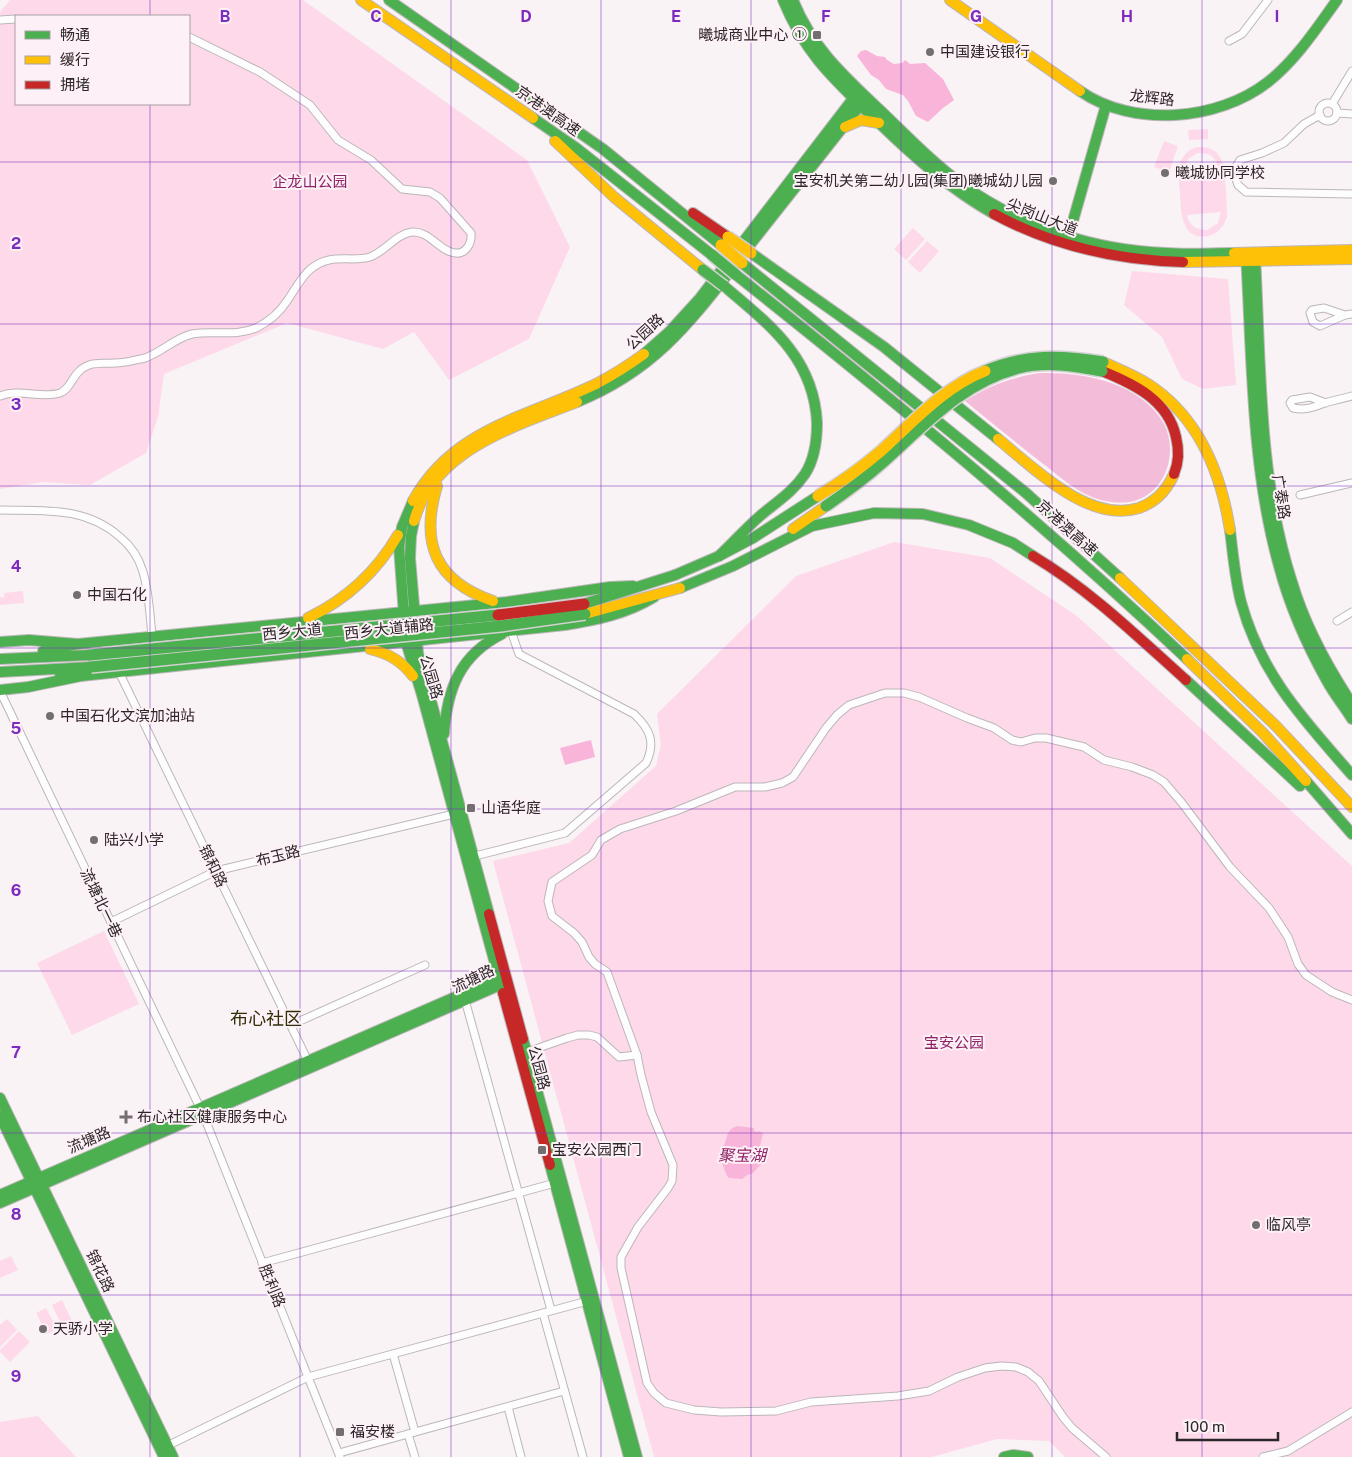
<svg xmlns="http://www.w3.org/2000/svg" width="1352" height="1457" font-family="'Public Sans','Noto Sans SC',sans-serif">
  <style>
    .green { fill: #fdd9ea; fill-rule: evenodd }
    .forest { fill: #f3bcd8 }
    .water { fill: #f9b5d9 }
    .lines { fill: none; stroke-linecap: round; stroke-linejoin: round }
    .street-casing { stroke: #bcb6b9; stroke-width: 9 }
    .fast-casing { stroke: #bcb6b9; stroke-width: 12 }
    .slow-casing { stroke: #bcb6b9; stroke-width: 12 }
    .jam-casing { stroke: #bcb6b9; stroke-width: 12 }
    .street { stroke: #fefdfe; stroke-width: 7 }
    .fast { stroke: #4caf50; stroke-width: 10 }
    .slow { stroke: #ffc107; stroke-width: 10 }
    .jam { stroke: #c62828; stroke-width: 10 }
    .fast-bridge-casing { stroke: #d3d0d1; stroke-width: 14; stroke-linecap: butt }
    .slow-bridge-casing { stroke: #d3d0d1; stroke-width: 14; stroke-linecap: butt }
    .jam-bridge-casing { stroke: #d3d0d1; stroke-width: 14; stroke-linecap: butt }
    .fast-bridge { stroke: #4caf50; stroke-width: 11 }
    .slow-bridge { stroke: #ffc107; stroke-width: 11 }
    .jam-bridge { stroke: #c62828; stroke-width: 11 }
    .grid { fill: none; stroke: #7b2cbf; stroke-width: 1; stroke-opacity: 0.55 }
    .poi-dot { fill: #736e70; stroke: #fdf0f6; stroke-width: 2 }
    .labels { text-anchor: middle; stroke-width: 4; stroke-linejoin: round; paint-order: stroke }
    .poi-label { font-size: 15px; fill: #2b2628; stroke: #fdf0f6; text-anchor: start }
    .street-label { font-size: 15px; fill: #2b2628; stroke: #fdf0f6 }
    .park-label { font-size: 15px; fill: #8f2265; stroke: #fdf0f6 }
    .water-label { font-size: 16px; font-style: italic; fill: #912466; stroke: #fdf0f6 }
    .quarter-label { font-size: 18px; fill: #2c3007; stroke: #fdf0f6 }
    .grid-label { font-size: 16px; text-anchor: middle; font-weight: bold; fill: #7b2cbf; stroke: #fdf0f6; stroke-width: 4; stroke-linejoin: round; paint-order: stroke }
  </style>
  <rect width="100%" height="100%" fill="#faf3f6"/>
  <g class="green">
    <path d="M10,0H303L527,160L570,247L529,339L449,380L414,332L383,349L287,323L164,374L158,417L146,453L90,485L44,482L0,489V12ZM16,16H189V104H16Z"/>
    <polygon points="1208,129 1208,139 1189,140 1188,130"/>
    <polygon points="1164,141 1178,146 1169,172 1154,167"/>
    <path d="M1197,147C1225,145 1224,168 1226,189C1226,198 1227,208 1227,217C1224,226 1218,234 1208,236C1181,241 1181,212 1180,194C1179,184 1178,175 1179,166C1182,156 1187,150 1197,147ZM1198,153C1209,152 1217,158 1218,168L1185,171L1188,159ZM1221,212L1218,223L1207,230C1196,230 1189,225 1187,215Z"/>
    <polygon points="913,228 925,239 906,260 894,249"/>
    <polygon points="927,241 939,251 920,273 908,262"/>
    <polygon points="1132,271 1228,279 1236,385 1203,389 1182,379 1162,337 1124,305"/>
    <polygon points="894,542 990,558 1077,616 1352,866 1352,1457 1065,1457 1049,1441 997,1439 932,1457 654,1457 493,861 569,843 656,766 661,745 657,714 796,576"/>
    <polygon points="23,591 24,603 0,605 0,597 4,598 4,593"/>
    <polygon points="104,931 139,1004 72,1035 37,963"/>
    <polygon points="11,1256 18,1270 0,1278 0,1261"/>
    <polygon points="62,1300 72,1321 62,1326 52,1305"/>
    <polygon points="46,1308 57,1329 47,1334 36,1313"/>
    <polygon points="7,1319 17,1330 0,1347 0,1325"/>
    <polygon points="19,1331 30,1342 10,1362 0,1352 0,1350"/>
    <polygon points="38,1416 76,1457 0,1457 0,1422"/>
  </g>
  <path class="forest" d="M1040,373C1083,372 1141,382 1164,424C1178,451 1167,490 1137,500C1124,505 1105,502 1092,497C1074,490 1058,475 1042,463C1016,443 991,422 965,401C988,386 1012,377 1040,373Z"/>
  <g class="water">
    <polygon points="866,50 877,56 885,57 887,60 894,64 902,63 905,60 910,64 925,63 943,79 954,100 943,108 928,122 916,116 908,101 903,95 886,89 879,80 871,75 857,56 861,51"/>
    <polygon points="591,740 595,757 565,765 560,748"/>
    <path d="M737,1126L754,1128V1131L758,1132L759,1131L763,1133L760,1146L764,1161L752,1174L747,1175L742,1179L729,1178L727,1176L719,1155C720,1151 723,1148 725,1143C728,1134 727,1130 737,1126Z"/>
  </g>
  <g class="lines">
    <defs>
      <g id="street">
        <polyline points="0,20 16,19"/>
        <polyline points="1229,41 1242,34 1268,0"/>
        <circle cx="1328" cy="112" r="9"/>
        <polyline points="1332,104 1352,71"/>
        <polyline points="1337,113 1352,114"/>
        <polyline points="1320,115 1304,124 1284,143 1262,153 1240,160 1236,167 1235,176 1238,185 1246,192 1352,194"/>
        <polyline points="1345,315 1324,308 1312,310 1310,313 1313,322 1320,326 1345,315 1352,314"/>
        <path d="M0,396C19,388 41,399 60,393C72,389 72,371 89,365C98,362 106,364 115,363C126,363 135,360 145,358C162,352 175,338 192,334C214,330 235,337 256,328C268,322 280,312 287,301C299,284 306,265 329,260C343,257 356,261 370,257C386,251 396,234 412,232C429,231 437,248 451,252C465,257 472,244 471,233L440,198L430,192L402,189L371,160L338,140L310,105L260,72L189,37"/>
        <path d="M1326,403L1310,397L1292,400L1290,403L1293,408C1308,411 1315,406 1328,402C1336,400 1344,398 1352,396"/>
        <polyline points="1300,495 1352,483"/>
        <path d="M0,510C44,511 85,506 120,537C131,546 139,558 143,572C149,592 150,615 152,636"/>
        <polyline points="1337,621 1352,612"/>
        <polyline points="119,672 308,1061"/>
        <polyline points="0,691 203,1114 340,1457"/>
        <path d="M471,857L565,833L646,763C656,742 650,729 634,714L519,654L511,631"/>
        <polyline points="111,922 216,871 454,814"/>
        <polyline points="465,1000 551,1310"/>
        <polyline points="291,1025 425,965"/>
        <polyline points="527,1052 567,1038 578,1035 589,1035 597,1037 619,1057 637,1055"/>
        <polyline points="262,1263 555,1183"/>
        <polyline points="543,1313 583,1457"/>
        <polyline points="393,1354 415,1432"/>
        <polyline points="508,1407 521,1457"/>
        <polyline points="408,1434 415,1457"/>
        <polyline points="167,1446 308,1377 591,1300"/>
        <polyline points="339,1453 564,1391"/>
        <polyline points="1106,1457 1072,1428 1063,1417 1039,1381 1028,1372 1016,1367 1001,1366 985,1368 958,1377 929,1391 898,1396 811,1402 776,1411 721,1412 694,1410 666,1403 654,1393 647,1383 621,1268 621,1257 638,1227 668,1188 672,1181 673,1165 651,1112 641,1075 637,1055 607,972 595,964 589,957 582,942 574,933 552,916 548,901 552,882 592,855 601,840 620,829 676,811 735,787 765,787 782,783 793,777 826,728 837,715 849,705 885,693 904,693 919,697 967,718 994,728 1012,740 1021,742 1035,738 1046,738 1084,747 1104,760 1132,767 1153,775 1164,782 1182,803 1230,867 1269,908 1288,937 1298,964 1306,975 1332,992 1352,1000"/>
        <polyline points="1263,1457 1288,1451 1352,1412"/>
      </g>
      <g id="fast">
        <polyline points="389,0 603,149 721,245"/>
        <path d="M783,0C806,56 836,81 878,122C914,157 950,189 994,214"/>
        <path d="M793,0C812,48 845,77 882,112C908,137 934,164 963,185C1022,227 1094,250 1166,253C1188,255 1211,253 1234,253"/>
        <path d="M1080,91C1133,128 1218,121 1268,82C1296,60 1316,29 1337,0"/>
        <polyline points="533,118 575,147 712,255"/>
        <polyline points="1067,242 1106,105"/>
        <polyline points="749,246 866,98"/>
        <polyline points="751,253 884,347 998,439"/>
        <path d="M1246,254C1252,356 1251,467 1279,566C1289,604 1308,647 1327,681C1334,694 1344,706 1352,719"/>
        <path d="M1255,256C1261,365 1258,478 1292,582C1305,626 1327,666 1352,704"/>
        <polyline points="742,263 1026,493 1120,578"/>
        <path d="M735,274C890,397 1043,523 1187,659"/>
        <polyline points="644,354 669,332 700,298 859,91"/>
        <path d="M577,402C651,372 687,327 734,266"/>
        <polyline points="413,501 402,527 399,547 406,642 422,695 503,993"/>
        <polyline points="414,521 411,536 410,558 418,653 489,914"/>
        <path d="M1230,530C1233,554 1235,579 1241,602C1261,675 1304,720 1352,775"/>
        <path d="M719,556C733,543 746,528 760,516C775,503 793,492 805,474C814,460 817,440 817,423C814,358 770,325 724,286"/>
        <polyline points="675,575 719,556 753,538 818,496"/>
        <polyline points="680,588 733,566 812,526 874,513 923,514 969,525 1013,543 1033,556"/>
        <polyline points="584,604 675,575"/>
        <polyline points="0,642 29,640 78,644 507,602 610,587 633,586"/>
        <polyline points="43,651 78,644"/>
        <polyline points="0,659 90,655"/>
        <polyline points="0,672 91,667"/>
        <polyline points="60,674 81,676"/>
        <polyline points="1186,680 1300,786"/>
        <path d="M0,690L28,687L81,676L565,625C597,620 626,614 654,597"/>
        <path d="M444,734C447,689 460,655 502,634"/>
        <polyline points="1306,781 1352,834"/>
        <polyline points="523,1039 637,1457"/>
        <polyline points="0,1098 173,1457"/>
        <polyline points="0,1116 164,1457"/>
        <polyline points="550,1165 629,1457"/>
        <polyline points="0,1195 499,978 504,978"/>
        <polyline points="0,1203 500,985 505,981"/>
        <polyline points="1004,1457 1013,1455 1028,1457"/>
      </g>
      <g id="slow">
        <polyline points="361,0 533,118"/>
        <polyline points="950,0 1080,91"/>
        <polyline points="845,127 861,120 879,123"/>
        <polyline points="555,141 614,197 703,270"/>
        <polyline points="1234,253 1352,250"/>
        <polyline points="1183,262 1352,259"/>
        <path d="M1103,362C1118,369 1134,375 1148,384C1199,417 1221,473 1230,530"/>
        <path d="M998,439C1034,468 1089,524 1139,508C1156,502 1167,490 1174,474"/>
        <path d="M437,486C420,543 435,581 493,601"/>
        <path d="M413,501C453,428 528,417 596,384C613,375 629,365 644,354"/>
        <path d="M414,521C434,449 516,426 577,402"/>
        <polyline points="793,529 826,506"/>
        <polyline points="1120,578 1276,726 1352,807"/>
        <polyline points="585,614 680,588"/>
        <path d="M308,618C347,599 376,573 398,535"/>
        <path d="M370,649C388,653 402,661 413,676"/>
        <polyline points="1187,659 1263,733 1306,781"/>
      </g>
      <g id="jam">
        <polyline points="693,213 728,237"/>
        <path d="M994,214C1053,246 1116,260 1183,262"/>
        <path d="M1102,371C1134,384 1168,400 1176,437C1179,449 1179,462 1174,474"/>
        <path d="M1033,556C1090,590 1137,636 1186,680"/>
        <polyline points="489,914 523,1039"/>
        <polyline points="503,993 550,1165"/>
      </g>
    </defs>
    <use href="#street" class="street-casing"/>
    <use href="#fast" class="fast-casing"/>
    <use href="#slow" class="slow-casing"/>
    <use href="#jam" class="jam-casing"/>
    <use href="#street" class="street"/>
    <use href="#fast" class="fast"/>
    <use href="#slow" class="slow"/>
    <use href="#jam" class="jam"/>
    <defs>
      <g id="fast-bridge">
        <polyline points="712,255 735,274"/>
        <polyline points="703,270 724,286"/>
        <path d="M985,371C1026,354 1060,355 1103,362"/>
        <path d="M826,506C845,493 863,480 880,465C923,427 962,382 1019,368C1046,361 1075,366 1102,371"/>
        <polyline points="90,655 498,615"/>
        <polyline points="91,667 501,626 585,614"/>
      </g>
      <g id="slow-bridge">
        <polyline points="728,237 751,253"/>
        <polyline points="721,245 742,263"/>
        <path d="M818,496C840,483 861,468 881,451C913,422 944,387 985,371"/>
      </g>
      <polyline id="jam-bridge" points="498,615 584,604"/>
    </defs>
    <use href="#fast-bridge" class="fast-bridge-casing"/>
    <use href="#slow-bridge" class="slow-bridge-casing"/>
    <use href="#jam-bridge" class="jam-bridge-casing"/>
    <use href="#fast-bridge" class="fast-bridge"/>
    <use href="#slow-bridge" class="slow-bridge"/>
    <use href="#jam-bridge" class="jam-bridge"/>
  </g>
  <path class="grid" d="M150,0V16M300,0V1457M451,0V1457M601,0V1457M751,0V1457M901,0V1457M1052,0V1457M1202,0V1457M150,104V1457M0,162H1352M0,324H1352M0,486H1352M0,648H1352M0,809H1352M0,971H1352M0,1133H1352M0,1295H1352"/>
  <g class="poi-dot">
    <rect x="812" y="30" width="10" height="10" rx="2.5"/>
    <circle cx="930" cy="52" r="5"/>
    <circle cx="1165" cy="173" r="5"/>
    <circle cx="1053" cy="181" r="5"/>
    <circle cx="77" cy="595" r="5"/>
    <circle cx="50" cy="716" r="5"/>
    <rect x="466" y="803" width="10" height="10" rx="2.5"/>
    <circle cx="94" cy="840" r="5"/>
    <path d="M123.5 1109.5h5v5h5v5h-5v5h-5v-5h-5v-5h5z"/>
    <rect x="537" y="1145" width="10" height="10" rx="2.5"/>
    <circle cx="1256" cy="1225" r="5"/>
    <circle cx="43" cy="1329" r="5"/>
    <rect x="335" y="1427" width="10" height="10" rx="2.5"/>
  </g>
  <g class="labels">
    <g class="poi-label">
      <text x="807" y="40" text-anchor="end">曦城商业中心 ①</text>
      <text x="940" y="57">中国建设银行</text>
      <text x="1175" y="178">曦城协同学校</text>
      <text x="1043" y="186" text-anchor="end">宝安机关第二幼儿园(集团)曦城幼儿园</text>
      <text x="87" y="600">中国石化</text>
      <text x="60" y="721">中国石化文滨加油站</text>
      <text x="481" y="813">山语华庭</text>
      <text x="104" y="845">陆兴小学</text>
      <text x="137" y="1122">布心社区健康服务中心</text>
      <text x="552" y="1155">宝安公园西门</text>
      <text x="1266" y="1230">临风亭</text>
      <text x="53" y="1334">天骄小学</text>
      <text x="350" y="1437">福安楼</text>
    </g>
    <g class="street-label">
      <text transform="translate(1152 98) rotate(6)" y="5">龙辉路</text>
      <text transform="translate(548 111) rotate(35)" y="5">京港澳高速</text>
      <text transform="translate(1042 217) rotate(22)" y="5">尖岗山大道</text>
      <text transform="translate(645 332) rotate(-43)" y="5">公园路</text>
      <text transform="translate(1281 497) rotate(81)" y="5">广泰路</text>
      <text transform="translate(1067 528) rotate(42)" y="5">京港澳高速</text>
      <text transform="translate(389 629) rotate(-6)" y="5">西乡大道辅路</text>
      <text transform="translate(292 632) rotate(-6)" y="5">西乡大道</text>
      <text transform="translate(431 677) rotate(73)" y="5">公园路</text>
      <text transform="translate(278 856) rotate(-14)" y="5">布玉路</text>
      <text transform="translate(213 866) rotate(64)" y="5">锦和路</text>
      <text transform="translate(101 903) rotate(64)" y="5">流塘北一巷</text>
      <text transform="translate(473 979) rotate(-26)" y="5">流塘路</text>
      <text transform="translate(539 1068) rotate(75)" y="5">公园路</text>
      <text transform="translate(89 1140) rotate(-23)" y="5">流塘路</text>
      <text transform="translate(100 1271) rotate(64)" y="5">锦花路</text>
      <text transform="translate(272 1286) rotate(68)" y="5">胜利路</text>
    </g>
    <g class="park-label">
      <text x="310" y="187">企龙山公园</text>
      <text x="954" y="1048">宝安公园</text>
    </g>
    <g class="water-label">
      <text x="742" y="1161">聚宝湖</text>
    </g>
    <g class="quarter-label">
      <text x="266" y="1025">布心社区</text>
    </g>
  </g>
  <g class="grid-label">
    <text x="225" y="22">B</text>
    <text x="376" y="22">C</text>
    <text x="526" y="22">D</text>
    <text x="676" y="22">E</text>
    <text x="826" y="22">F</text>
    <text x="976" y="22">G</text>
    <text x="1127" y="22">H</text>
    <text x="1277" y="22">I</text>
    <text x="16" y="249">2</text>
    <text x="16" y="410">3</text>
    <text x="16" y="572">4</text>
    <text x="16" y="734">5</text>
    <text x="16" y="896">6</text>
    <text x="16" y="1058">7</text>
    <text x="16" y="1220">8</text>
    <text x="16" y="1382">9</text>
  </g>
  <rect x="15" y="15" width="175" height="90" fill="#fdf0f6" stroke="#a99fa4"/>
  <rect x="25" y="31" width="25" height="8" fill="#4caf50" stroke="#a99fa4"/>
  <text x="60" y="40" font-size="15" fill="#2b2628">畅通</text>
  <rect x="25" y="56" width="25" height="8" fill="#ffc107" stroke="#a99fa4"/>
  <text x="60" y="65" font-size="15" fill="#2b2628">缓行</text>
  <rect x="25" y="81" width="25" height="8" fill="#c62828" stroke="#a99fa4"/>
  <text x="60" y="90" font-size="15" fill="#2b2628">拥堵</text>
  <path d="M1177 1432v8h101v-8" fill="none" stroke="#2b2628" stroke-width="2.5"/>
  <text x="1184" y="1432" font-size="15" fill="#2b2628" stroke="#fdf0f6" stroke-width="4" paint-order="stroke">100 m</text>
</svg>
